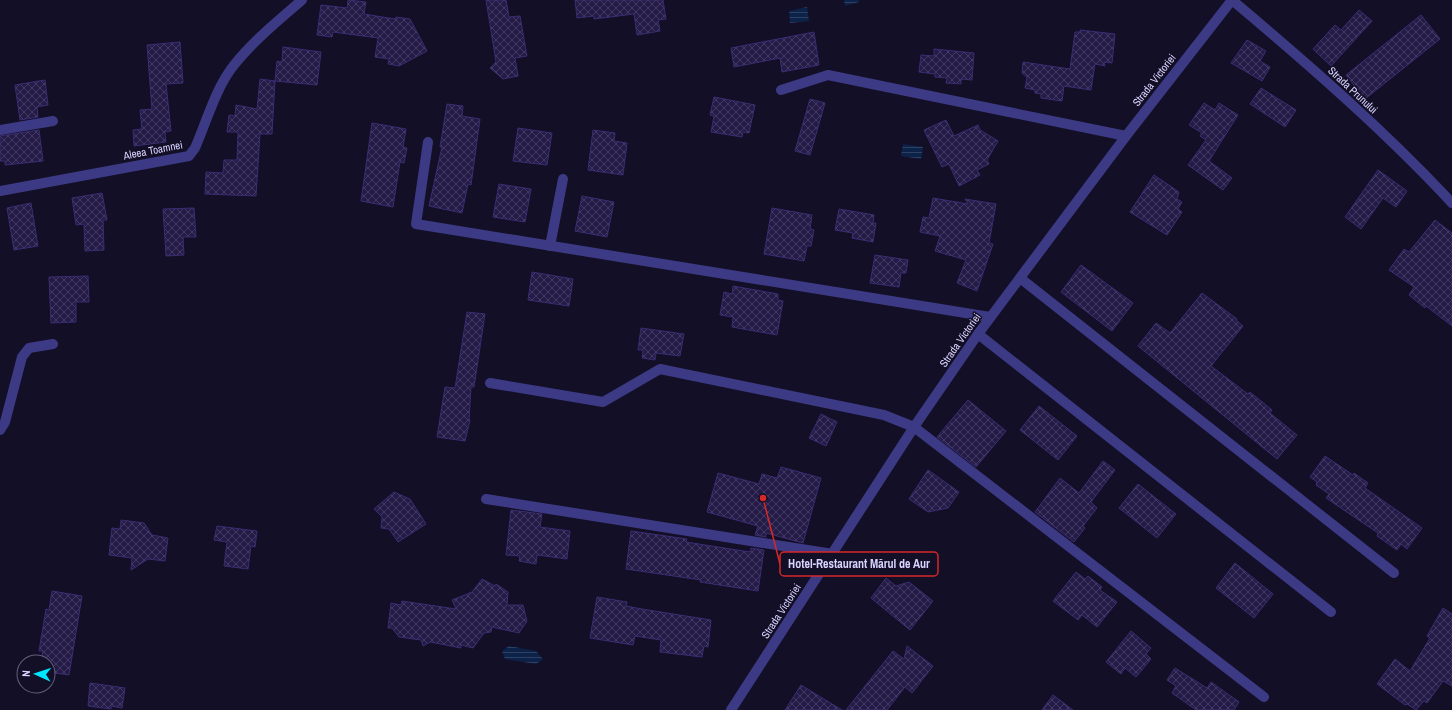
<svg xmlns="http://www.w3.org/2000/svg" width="1452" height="710" font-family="'Archivo Narrow',sans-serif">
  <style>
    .water { fill: url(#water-rules) }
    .building { fill: url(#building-cross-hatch); stroke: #3b2d73 }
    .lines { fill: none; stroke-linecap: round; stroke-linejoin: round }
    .minor { stroke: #3d3a85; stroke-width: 10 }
    .labels { text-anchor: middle; stroke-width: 3; stroke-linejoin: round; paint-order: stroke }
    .street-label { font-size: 11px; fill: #d9d4ff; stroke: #130f26 }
    .leader { fill: none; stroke: #d62828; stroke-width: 1.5 }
    .callout-dot { fill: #d62828; stroke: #130f26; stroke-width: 1.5 }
    .callout { fill: #130f26; stroke: #d62828; stroke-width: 1.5 }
    .callout-label { font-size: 12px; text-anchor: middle; font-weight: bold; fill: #d9d4ff }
  </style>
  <defs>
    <pattern id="water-rules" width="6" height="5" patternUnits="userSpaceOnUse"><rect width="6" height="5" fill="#0c2248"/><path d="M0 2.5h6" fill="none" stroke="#2f4163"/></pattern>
    <pattern id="building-cross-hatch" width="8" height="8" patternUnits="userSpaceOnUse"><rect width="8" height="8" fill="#241b47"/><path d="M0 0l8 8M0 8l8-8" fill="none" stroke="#433b63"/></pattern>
  </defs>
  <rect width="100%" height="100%" fill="#130f26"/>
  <g class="water">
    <polygon points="844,0 859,0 859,2 845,6"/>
    <polygon points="807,7 809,21 790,23 789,11"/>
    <polygon points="903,144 923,147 921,159 901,156"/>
    <polygon points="509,646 536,651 543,659 536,664 505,659 502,651"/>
  </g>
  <g class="building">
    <polygon points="348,0 366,2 364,14 395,19 396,17 410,19 427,51 399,66 388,64 389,59 375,57 378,38 333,32 332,37 317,35 321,5 347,8"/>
    <polygon points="486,0 506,0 509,17 520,16 527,56 515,58 518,76 503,79 490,68 496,62"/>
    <polygon points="575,0 663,0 666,19 658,20 660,31 637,35 634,14 594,19 594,16 577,18"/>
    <polygon points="1359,10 1372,21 1331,66 1313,49 1335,25 1341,30"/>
    <polygon points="1421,15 1440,39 1365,99 1346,75"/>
    <polygon points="1080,30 1115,34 1112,63 1104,62 1105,66 1095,64 1091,90 1064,86 1062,101 1041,98 1041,94 1035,93 1035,90 1025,88 1027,77 1022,73 1023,62 1070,69 1075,32 1080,32"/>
    <polygon points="814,32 819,65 782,72 780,58 734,67 731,48"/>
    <polygon points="1247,40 1266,51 1260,61 1270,67 1262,81 1231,63"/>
    <polygon points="180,42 183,83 166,84 171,131 165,132 166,142 134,146 133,130 142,129 140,110 152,109 147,45"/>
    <polygon points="283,47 321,52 317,85 275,81 277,61 282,62"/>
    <polygon points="934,49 974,53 972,80 961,79 961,84 946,83 947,78 935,77 935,74 919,72 921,55 934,56"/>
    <polygon points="260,79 275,81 272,134 260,134 256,196 205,194 206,172 223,173 224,160 237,160 238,132 227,132 229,115 235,116 236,105 257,109"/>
    <polygon points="45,80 48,105 37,107 38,117 20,120 15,85"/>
    <polygon points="1261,88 1296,110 1285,127 1250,104"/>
    <polygon points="714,97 755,105 749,133 743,132 742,137 711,132 714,116 710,115"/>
    <polygon points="810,99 825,103 810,155 795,151"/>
    <polygon points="1204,103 1215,110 1219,103 1238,115 1209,161 1232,178 1223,190 1188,165 1206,140 1200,136 1202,133 1189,125"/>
    <polygon points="447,104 463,106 462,116 480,119 471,185 468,184 462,213 429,206 442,147 440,147"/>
    <polygon points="946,120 954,136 978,125 980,130 998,141 987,160 989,164 977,170 980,175 959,186 949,164 942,167 924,130"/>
    <polygon points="372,123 406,129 403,147 407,148 404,163 400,162 393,207 361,201"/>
    <polygon points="518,128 552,133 547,165 513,161"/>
    <polygon points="39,130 43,161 5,165 5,161 0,161 0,136"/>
    <polygon points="593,130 615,133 614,141 627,143 623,175 588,170"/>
    <polygon points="1378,170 1407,191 1396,207 1383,198 1361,229 1345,217"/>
    <polygon points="1154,175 1179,192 1177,199 1182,202 1178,209 1182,212 1167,235 1130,212"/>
    <polygon points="499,184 531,189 525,222 493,217"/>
    <polygon points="102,193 107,220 103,220 104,250 85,251 84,224 76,225 72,198"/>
    <polygon points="582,196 614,202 607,237 575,231"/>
    <polygon points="933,198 968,204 965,199 996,204 989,243 993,244 977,291 957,283 966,260 935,251 940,236 920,232 923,217 929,218"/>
    <polygon points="31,203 38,246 14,250 7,208"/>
    <polygon points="194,208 196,237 183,237 184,255 166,256 163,209"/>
    <polygon points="772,208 812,215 810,229 814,230 811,246 807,246 804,261 764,254"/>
    <polygon points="839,209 874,215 873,223 876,223 873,242 852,238 853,233 835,230"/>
    <polygon points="1435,220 1452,233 1452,326 1426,306 1425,308 1409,295 1414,287 1389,270 1404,249 1409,252"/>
    <polygon points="875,255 908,260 906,273 901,273 899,287 870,283"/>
    <polygon points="1081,265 1133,303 1112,331 1061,292"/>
    <polygon points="532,272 573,279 569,306 528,300"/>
    <polygon points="88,276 89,302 76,302 76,322 51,323 49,277"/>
    <polygon points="733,286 778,294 778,300 783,301 777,335 732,327 733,317 720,315 724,292 732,294"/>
    <polygon points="1202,293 1237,319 1236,320 1243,326 1211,366 1248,394 1250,392 1272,410 1270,413 1297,435 1277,459 1138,346 1156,323 1170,333"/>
    <polygon points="467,312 485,314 474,387 471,387 469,420 470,420 465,441 437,437 445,387 455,388"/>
    <polygon points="641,328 684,334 680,356 656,353 655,360 642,358 643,350 638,350"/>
    <polygon points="968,400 1006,431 976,467 937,437"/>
    <polygon points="1039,406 1077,436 1058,460 1020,430"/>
    <polygon points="821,414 837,422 826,446 809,438"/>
    <polygon points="1325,456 1353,475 1354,473 1368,483 1365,488 1422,528 1407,549 1401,544 1397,550 1377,536 1378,533 1326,498 1329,494 1316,485 1317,482 1310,477"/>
    <polygon points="1103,461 1115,470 1091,502 1097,508 1083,526 1085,528 1074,542 1035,512 1060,478 1079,493"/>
    <polygon points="781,467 821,478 803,543 766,533 766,537 755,535 758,526 707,512 718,473 759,484 762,474 777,478"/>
    <polygon points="928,470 959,492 948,508 928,512 909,499"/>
    <polygon points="1138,484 1176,514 1157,538 1119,508"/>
    <polygon points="394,492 410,499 426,524 398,542 389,529 381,528 382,517 374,509"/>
    <polygon points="511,510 542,514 540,527 570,531 567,559 537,555 536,564 519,561 520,556 506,555"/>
    <polygon points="121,520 144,523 152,535 168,538 165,561 148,559 131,570 132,558 109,555 112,528 120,529"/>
    <polygon points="217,526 257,531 255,547 251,546 248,569 224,566 227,542 214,540"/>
    <polygon points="631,531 687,539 686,542 750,552 751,548 764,550 758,591 700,582 701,580 626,569"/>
    <polygon points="1235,563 1273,594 1254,618 1216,588"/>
    <polygon points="1076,572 1085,579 1088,576 1102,587 1100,590 1117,602 1097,627 1082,615 1078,620 1053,601"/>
    <polygon points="886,578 896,586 909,582 933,601 910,630 871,598"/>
    <polygon points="482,579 495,586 496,584 508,592 507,605 523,605 527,621 519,633 492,627 491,632 484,633 473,648 461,645 461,648 430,642 423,646 421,640 399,637 392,628 388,628 391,603 401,605 402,601 456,609 452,600 472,592"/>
    <polygon points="52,591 82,596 69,675 48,672 48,662 41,662 43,651 39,651 46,609 49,610"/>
    <polygon points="597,597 627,602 626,606 642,609 711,620 708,647 704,646 702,657 660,652 661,640 635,636 633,645 590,638"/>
    <polygon points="1443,608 1452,614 1452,686 1443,681 1427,703 1424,701 1416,710 1407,704 1405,705 1377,684 1395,659 1410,671 1430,638 1427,636"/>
    <polygon points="1131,631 1151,648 1146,654 1151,659 1136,677 1125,668 1121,674 1106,662"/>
    <polygon points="907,646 933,666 912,693 905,687 887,710 846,710 893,651 904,659"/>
    <polygon points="1175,668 1207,688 1211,682 1239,702 1234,710 1196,710 1172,693 1176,686 1167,680"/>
    <polygon points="90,683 125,688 122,708 111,706 111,709 88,706"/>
    <polygon points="801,685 842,710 785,710"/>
    <polygon points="1053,695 1073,710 1042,710"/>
  </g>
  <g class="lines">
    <g class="minor">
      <path d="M1232,0C1308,64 1384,130 1452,203"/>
      <polyline points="781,90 828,75 1126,136"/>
      <polyline points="0,130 53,121"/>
      <polyline points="428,142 416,224 990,317"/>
      <path d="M0,191L189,156L195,148C207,121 215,89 234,65C253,41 279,20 302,0"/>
      <polyline points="550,246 563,179"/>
      <polyline points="1020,278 1394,573"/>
      <polyline points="978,334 1331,612"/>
      <polyline points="490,383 603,402 660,369 884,415 914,427 1264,697"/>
      <polyline points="0,430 5,422 22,357 29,348 53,344"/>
      <polyline points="486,499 833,554"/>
      <polyline points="731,710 914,427 978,334 1126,136 1232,0"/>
    </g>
  </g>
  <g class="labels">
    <g class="street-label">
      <text transform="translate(1154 80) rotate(-52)" y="4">Strada Victoriei</text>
      <text transform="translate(1353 90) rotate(43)" y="4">Strada Prunului</text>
      <text transform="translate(153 150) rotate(-11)" y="4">Aleea Toamnei</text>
      <text transform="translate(960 340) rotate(-55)" y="4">Strada Victoriei</text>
      <text transform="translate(781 611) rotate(-57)" y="4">Strada Victoriei</text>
    </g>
  </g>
  <path class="leader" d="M763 498L780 564"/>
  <circle class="callout-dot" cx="763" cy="498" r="4"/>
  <rect class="callout" x="780" y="552" width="158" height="24" rx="4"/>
  <g class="callout-label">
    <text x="859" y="568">Hotel-Restaurant Mărul de Aur</text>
  </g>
  <g transform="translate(36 674) rotate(273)"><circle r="19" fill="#130f26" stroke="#625e7d"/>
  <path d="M0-3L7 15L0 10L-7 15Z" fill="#00e5ff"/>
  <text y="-6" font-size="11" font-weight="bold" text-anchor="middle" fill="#d9d4ff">N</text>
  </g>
</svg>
